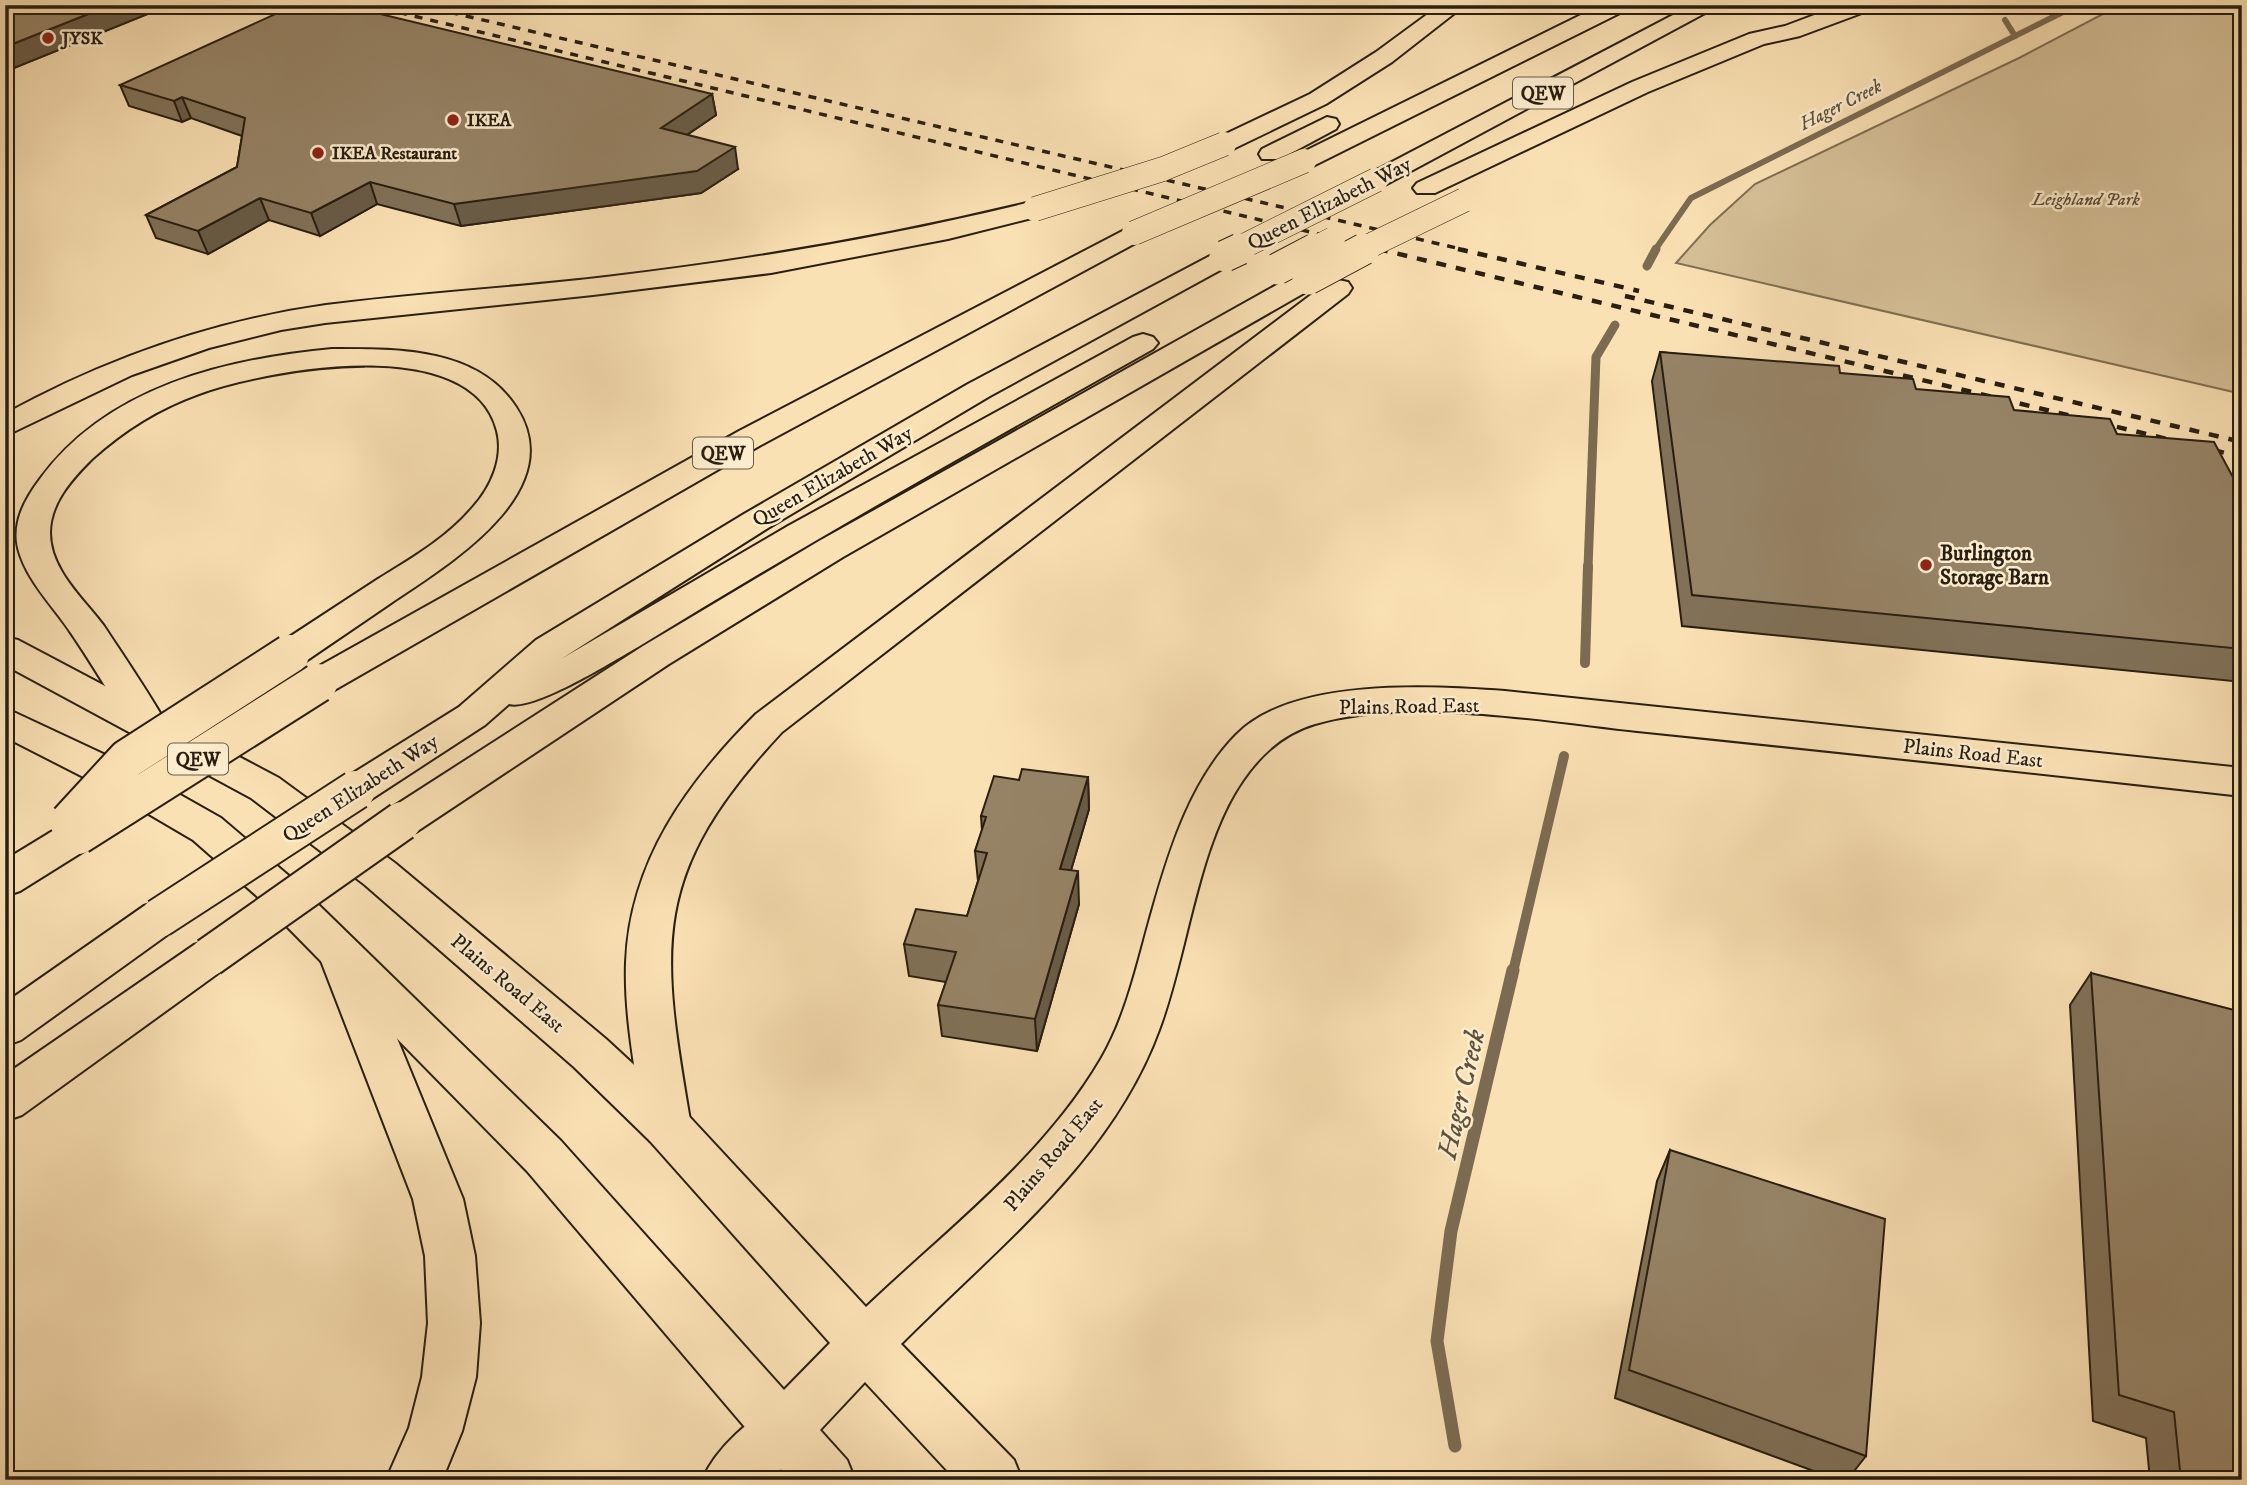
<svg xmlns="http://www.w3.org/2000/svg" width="2247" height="1485" font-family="'IM FELL DW Pica',serif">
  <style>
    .green { fill: #d6c098; stroke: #806f54; stroke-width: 2 }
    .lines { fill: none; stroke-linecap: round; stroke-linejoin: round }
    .stream-far3 { stroke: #7c6b52; stroke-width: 6 }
    .stream-far2 { stroke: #7c6b52; stroke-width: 9 }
    .stream-far1 { stroke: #7c6b52; stroke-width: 10 }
    .stream { stroke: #7c6b52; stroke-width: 13 }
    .major-casing { stroke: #291e11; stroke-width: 4 }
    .highway-casing { stroke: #291e11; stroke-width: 4 }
    .major { fill: #fae1b4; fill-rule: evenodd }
    .highway { fill: #fae1b4; fill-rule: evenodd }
    .rail-far1 { stroke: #291e11; stroke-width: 3.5; stroke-dasharray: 8 8; stroke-linecap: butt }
    .rail { stroke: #291e11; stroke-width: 4.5; stroke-dasharray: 10 10; stroke-linecap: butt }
    .highway-bridge-far2-casing { stroke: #291e11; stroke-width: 25; stroke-linecap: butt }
    .highway-bridge-far1-casing { stroke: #291e11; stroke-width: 33; stroke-linecap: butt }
    .highway-bridge-casing { stroke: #291e11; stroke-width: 42; stroke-linecap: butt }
    .highway-bridge-far2 { stroke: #fae1b4; stroke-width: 24 }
    .highway-bridge-far1 { stroke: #fae1b4; stroke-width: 31 }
    .highway-bridge { stroke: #fae1b4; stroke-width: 38 }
    .wall { fill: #817158; stroke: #291e11; stroke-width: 2 }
    .shaded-wall { fill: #695c47; stroke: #291e11; stroke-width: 2 }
    .building { fill: #968366; stroke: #291e11; stroke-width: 2 }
    .poi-dot { fill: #8f2418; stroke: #fcecce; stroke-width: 2.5 }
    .labels { text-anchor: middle; stroke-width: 5; stroke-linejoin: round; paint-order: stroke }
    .far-poi-label { font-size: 18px; font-weight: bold; fill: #291e11; stroke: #fcecce; text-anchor: start }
    .far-park-label { font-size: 18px; font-style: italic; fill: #5d4f3a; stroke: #fcecce }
    .shield { fill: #fcecce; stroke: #685c4a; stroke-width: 2 }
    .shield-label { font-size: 19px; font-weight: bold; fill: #291e11 }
    .far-water-label { font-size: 19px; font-style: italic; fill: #60523c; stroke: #fcecce }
    .street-label { font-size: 21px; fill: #291e11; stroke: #fcecce }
    .poi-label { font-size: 21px; font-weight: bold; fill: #291e11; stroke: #fcecce; text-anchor: start }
    .near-water-label { font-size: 28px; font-style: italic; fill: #60523c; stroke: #fcecce }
  </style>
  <rect width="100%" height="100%" fill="#fae1b4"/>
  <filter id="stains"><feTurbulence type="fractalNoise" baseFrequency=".00286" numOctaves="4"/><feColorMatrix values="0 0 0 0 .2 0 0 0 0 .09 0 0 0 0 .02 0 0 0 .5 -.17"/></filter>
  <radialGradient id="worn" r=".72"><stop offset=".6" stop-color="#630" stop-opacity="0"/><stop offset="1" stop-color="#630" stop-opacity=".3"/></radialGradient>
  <polygon class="green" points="2120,5 2242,5 2242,394 1676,263 1710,225 1755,184 2019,58"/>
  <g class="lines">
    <g class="stream-far3">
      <polyline points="2005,20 2015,36"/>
      <polyline points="1655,250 1691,198 2077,5"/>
    </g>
    <g class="stream-far2">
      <polyline points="1647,266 1656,249"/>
      <polyline points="1588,568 1596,357 1615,325"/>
    </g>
    <g class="stream-far1">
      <polyline points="1585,663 1588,566"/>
      <polyline points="1513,972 1564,756"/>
    </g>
    <polyline class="stream" points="1455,1446 1437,1341 1451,1231 1513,970"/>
    <defs>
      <path id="major" d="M5,637L18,640L279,778L395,863L606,1039L684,1111L866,1307C948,1229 1043,1158 1101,1059C1128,1013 1139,955 1154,904C1171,845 1192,780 1236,735C1292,677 1431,686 1505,691L2242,768V796C2044,774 1845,752 1647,732C1550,722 1409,696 1315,724C1284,733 1261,754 1243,780C1197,846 1188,954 1159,1030C1111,1161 996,1248 901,1344L1014,1460L1022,1480H956L865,1382L820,1430L847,1460L855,1480H790L527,1171L259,898L193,840L101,786L5,737V708L129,766L221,818L289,876L561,1141L784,1390L830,1343L650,1141L574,1067L365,885L251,798L5,665Z"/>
      <g id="highway">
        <polygon points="1440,5 1465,5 1392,62 1326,104 1233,149 1215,149 1212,144 1215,139 1310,94 1376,52"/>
        <polygon points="1601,5 1629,5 1626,10 1313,166 1295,166 1292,161 1295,156"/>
        <polygon points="1692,5 1720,5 1385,185 1367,185 1363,180 1367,175"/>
        <polygon points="1841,5 1873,5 1870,10 1800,36 1764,44 1648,92 1435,193 1417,193 1413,188 1417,183 1632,82 1749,34 1785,26"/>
        <polygon points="1327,117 1336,119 1339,124 1336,129 1280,159 1262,159 1259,154 1262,149"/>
        <path d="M1035,201L1044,203L1048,209L1044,215L948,239L771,273L593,295L325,323L281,330L209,348L132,375L5,436V414C105,359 212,321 326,305C419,293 513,288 606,277C751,260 893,236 1035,201Z"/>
        <polygon points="1134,225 1143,227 1147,233 1143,239 761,445 331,692 318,696 305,692 299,683 305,674 739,431"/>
        <path d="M1225,248L1235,250L1239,256L1235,262L990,396L768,528L561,659L788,526L1133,337L1143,334L1153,337L1158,343L1153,349C980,446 807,543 638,647C613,661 534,711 509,704L485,725L370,800L356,804L342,800L336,790L342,780L459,707L536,640L744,514L968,384Z"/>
        <polygon points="1308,271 1318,273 1322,279 1318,285 843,557 669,664 416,832 402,836 388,832 382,821 388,810 643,646 819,541 1298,273"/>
        <path d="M1338,280L1348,282L1352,288L1348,294L782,732C649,874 660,945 691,1126L684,1141L667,1147L650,1141L643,1126C636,1072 624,1017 626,962C630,861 687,783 756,714L1328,282Z"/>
        <path d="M332,349C396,349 477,347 516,407C571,491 449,564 391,603C362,623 332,643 303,663L290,666L277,663L272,654L277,645C311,623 344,601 378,579C412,558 447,538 473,507C491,487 504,458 497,431C472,331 268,369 199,394C159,408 123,431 92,459C72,479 50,503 50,533C50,570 84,599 104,626C125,658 147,690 166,723L160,732L147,736L134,732C113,700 93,665 71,633C53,606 26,580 18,548C12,522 25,499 40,479C107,387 225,359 332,349Z"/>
        <polygon points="78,820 92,824 98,835 92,846 20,891 5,896 5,860 64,824"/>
        <polygon points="159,901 174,906 180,918 174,930 21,1040 5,1046 5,1003 144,906"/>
        <polygon points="340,936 355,941 362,953 463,1199 475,1256 480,1323 476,1377 462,1431 442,1480 386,1480 409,1428 422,1377 428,1323 425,1256 413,1199 318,953 325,941"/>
        <polygon points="209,940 224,945 231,957 224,969 22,1115 5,1121 5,1075 194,945"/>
        <path d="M783,1403L802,1411L810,1430L802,1449L770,1480H702C716,1448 751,1416 783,1403Z"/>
      </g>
    </defs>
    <use href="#major" class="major-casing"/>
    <use href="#highway" class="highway-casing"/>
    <use href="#major" class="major"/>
    <use href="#highway" class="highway"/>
    <g class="rail-far1">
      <polyline points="368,5 1385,250"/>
      <polyline points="419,5 1465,250"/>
    </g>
    <g class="rail">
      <polyline points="1378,249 2242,457"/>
      <polyline points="1458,249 1639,291"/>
      <polyline points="1625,296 2242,442"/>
    </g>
    <defs>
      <g id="highway-bridge-far2">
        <polyline points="1035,209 1163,169 1224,144"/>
        <polyline points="1134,233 1304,161"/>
        <polyline points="1236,250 1376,180"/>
        <polyline points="1312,250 1333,239"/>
        <polyline points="1361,250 1464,200"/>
      </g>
      <g id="highway-bridge-far1">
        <polyline points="1225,256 1240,249"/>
        <polyline points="1277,269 1315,249"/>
        <polyline points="1308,279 1364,249"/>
      </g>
      <g id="highway-bridge">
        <polyline points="69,822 127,759 290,654"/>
        <polyline points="78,835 318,683"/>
        <polyline points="159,918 356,790"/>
        <polyline points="209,957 402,821"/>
      </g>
    </defs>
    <use href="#highway-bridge-far2" class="highway-bridge-far2-casing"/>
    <use href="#highway-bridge-far1" class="highway-bridge-far1-casing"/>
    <use href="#highway-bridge" class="highway-bridge-casing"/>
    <use href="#highway-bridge-far2" class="highway-bridge-far2"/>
    <use href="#highway-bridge-far1" class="highway-bridge-far1"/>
    <use href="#highway-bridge" class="highway-bridge"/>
  </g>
  <g class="wall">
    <polygon points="5,5 152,5 155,11 14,68 5,66"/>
    <polygon points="120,85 712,94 716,115 687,135 738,169 701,193 461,226 377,204 320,236 269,220 208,254 156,238 146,215 237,167 242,136 191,118 182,122 129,106"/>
    <polygon points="1660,352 1840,373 2117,434 2242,494 2242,682 1682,626 1652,381"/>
    <polygon points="1088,777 1089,809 1071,870 1079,904 1037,1051 942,1036 938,1005 946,982 909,976 904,944 967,916 978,881 975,851 982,831 981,816 1019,780"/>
    <polygon points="2091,973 2242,1480 2150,1480 2146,1438 2093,1421 2070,1005"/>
    <polygon points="1670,1150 1866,1456 1847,1480 1838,1480 1615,1398 1657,1181"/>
  </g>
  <g class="shaded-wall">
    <polygon points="111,5 152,5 155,11 14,68 5,50 5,47"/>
    <polygon points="712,94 716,115 666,149 661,128"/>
    <polygon points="182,97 191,118 182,122 174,101"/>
    <polygon points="735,147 738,169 701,193 461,226 454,204"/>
    <polygon points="370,182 377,204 320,236 311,213"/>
    <polygon points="260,198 269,220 208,254 198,231"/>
    <polygon points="1088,777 1089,809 1062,901 1060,869"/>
    <polygon points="1078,871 1079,904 1037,1051 1035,1019"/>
  </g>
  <g class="building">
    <polygon points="5,5 111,5 5,47"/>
    <polygon points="295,5 343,5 712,94 661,128 735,147 697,171 454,204 370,182 311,213 260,198 198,231 146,215 237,167 245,118 182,97 174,101 120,85"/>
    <polygon points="1660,352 1839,366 1840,373 1913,379 1916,389 2009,397 2014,410 2110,419 2117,434 2214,442 2242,494 2242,649 1692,595"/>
    <polygon points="1022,769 1088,777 1060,869 1078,871 1035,1019 938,1005 956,952 904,944 916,909 967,916 987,853 975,851 986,817 981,816 994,776 1019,780"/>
    <polygon points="2091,973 2242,1012 2242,1480 2181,1480 2174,1412 2119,1395"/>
    <polygon points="1670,1150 1885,1219 1866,1456 1629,1370"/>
  </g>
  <g class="poi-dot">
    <circle cx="48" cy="38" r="7"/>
    <circle cx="453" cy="120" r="7"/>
    <circle cx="318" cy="153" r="7"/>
    <circle cx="1926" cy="565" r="7"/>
  </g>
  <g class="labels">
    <g class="far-poi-label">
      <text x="62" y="44">JYSK</text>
      <text x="467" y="126">IKEA</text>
      <text x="332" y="159">IKEA Restaurant</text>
    </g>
    <g class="far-park-label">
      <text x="2086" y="205">Leighland Park</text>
    </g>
    <g class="shield">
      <rect x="1513" y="77.5" width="60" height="31" rx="5"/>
      <rect x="693" y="437.5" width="60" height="31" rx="5"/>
      <rect x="168" y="743.5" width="60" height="31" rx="5"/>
    </g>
    <g class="shield-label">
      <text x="1543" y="100">QEW</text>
      <text x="723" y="460">QEW</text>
      <text x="198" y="766">QEW</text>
    </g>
    <g class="far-water-label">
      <text transform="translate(1840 104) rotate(-27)" y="7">Hager Creek</text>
    </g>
    <g class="street-label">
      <text transform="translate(1329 203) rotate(-27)" y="7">Queen Elizabeth Way</text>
      <text transform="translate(832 476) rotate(-30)" y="7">Queen Elizabeth Way</text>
      <text transform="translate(1409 706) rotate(-1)" y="7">Plains Road East</text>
      <text transform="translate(1973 753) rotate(6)" y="7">Plains Road East</text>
      <text transform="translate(360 788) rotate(-33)" y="7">Queen Elizabeth Way</text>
      <text transform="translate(508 983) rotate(40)" y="7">Plains Road East</text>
      <text transform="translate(1053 1154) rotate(-50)" y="7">Plains Road East</text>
    </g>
    <g class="poi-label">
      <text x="1940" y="560">Burlington<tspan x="1940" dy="24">Storage Barn</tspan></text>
    </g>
    <g class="near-water-label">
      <text transform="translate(1460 1094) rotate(-77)" y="10">Hager Creek</text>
    </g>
  </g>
  <rect width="2247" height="1485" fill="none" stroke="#fae1b4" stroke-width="28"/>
  <rect x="7" y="7" width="2233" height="1471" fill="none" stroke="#291e11" stroke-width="3.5"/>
  <rect x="14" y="14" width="2219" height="1457" fill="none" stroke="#291e11" stroke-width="2"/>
  <rect width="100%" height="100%" filter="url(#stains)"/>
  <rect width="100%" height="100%" fill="url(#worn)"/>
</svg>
